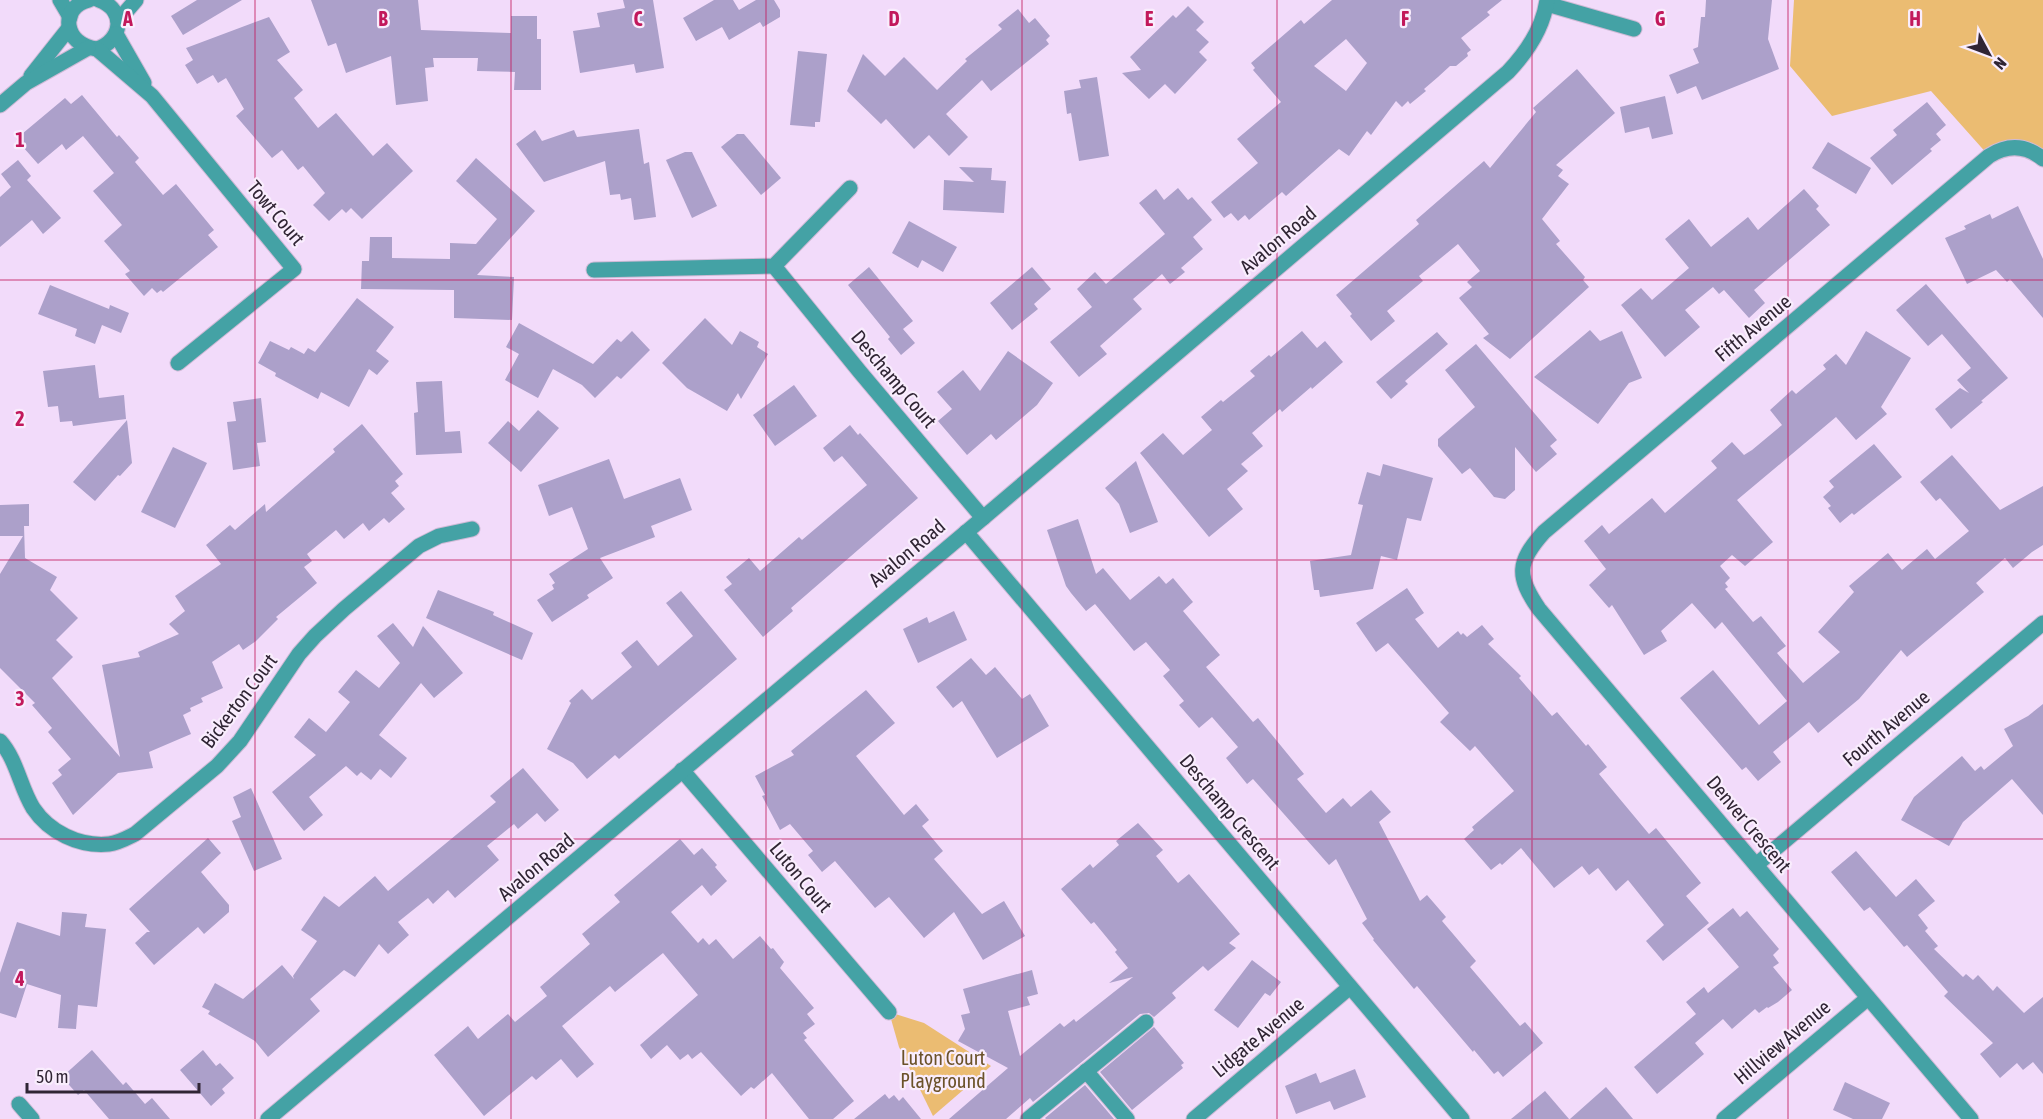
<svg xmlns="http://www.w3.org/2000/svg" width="2043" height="1119" font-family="'Asap Condensed',sans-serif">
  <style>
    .green { fill: #ebbc72 }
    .building { fill: #aca0ca; fill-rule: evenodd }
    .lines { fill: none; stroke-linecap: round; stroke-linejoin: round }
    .minor-casing { stroke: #cfbad6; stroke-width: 17 }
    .minor { stroke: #44a2a5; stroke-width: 15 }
    .grid { fill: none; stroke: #c2185b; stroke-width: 1.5; stroke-opacity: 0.55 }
    .labels { text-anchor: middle; stroke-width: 4.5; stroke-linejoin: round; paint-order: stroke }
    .street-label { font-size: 20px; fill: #302534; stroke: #f9edfd }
    .park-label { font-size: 20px; fill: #6b5229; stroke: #f9edfd }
    .grid-label { font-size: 20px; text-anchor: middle; font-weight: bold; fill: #c2185b; stroke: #f9edfd; stroke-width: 4.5; stroke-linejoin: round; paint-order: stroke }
  </style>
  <rect width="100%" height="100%" fill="#f2dbfa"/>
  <g class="green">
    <polygon points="1794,0 2043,0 2043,150 2037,155 2030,150 1989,156 1931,91 1832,116 1790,66"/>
    <polygon points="889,1012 924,1023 991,1066 933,1116 899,1047"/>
  </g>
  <g class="building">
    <polygon points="197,0 242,0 183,35 171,16"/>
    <polygon points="311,0 418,0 421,30 511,33 511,16 537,16 537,39 541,39 541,90 514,90 515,72 477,71 478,58 433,58 434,67 425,68 428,101 396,105 391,56 346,73 336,43 328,46"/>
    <polygon points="623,0 653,0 664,68 636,73 634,64 580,73 573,31 600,27 597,13 625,8"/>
    <polygon points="714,0 733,0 739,10 756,0 774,0 780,10 780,17 763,27 760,22 729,40 722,27 696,41 683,18"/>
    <path d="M1332,0H1502L1487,12L1490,15L1461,38L1471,50L1467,53L1468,56L1456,66H1450L1438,77L1424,89L1426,91L1410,104L1408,101L1402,107L1396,101L1371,135L1367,131L1349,156L1339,149L1286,196L1282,192L1249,220L1245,215L1238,221L1231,213L1224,218L1211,202L1258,163L1237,139L1281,102L1253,70L1255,68L1251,63L1301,20L1304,24ZM1346,39L1367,63L1346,91L1314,66Z"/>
    <polygon points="1706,0 1772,0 1768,39 1779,69 1702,100 1696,86 1677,94 1669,75 1699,63 1693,49 1698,47 1701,17 1705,17"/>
    <polygon points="1188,6 1204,22 1196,30 1209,42 1199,52 1207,60 1175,94 1165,84 1149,99 1122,73 1141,70 1130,57 1173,15 1176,18"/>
    <polygon points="1018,9 1029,23 1035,18 1050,36 1046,40 1049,44 991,91 982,80 946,114 968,137 949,156 929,135 914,149 886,119 881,124 847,91 863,54 885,76 904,57 937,90 967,61 965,59 1002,29 998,25"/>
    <polygon points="269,17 290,52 277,60 303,90 294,98 318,128 336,113 373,156 387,143 413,171 362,219 351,208 346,213 342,209 329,221 313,205 325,193 303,166 298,170 282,150 272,158 236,116 244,109 226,78 218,83 213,75 197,84 185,65 193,60 186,48"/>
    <polygon points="798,51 827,54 820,122 815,122 815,127 790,125"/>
    <polygon points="1577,69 1615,113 1556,165 1563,170 1558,176 1569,184 1542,219 1560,241 1556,244 1585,277 1583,280 1589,287 1510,359 1483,338 1489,334 1459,298 1472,287 1467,282 1480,271 1458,244 1419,276 1423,281 1387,311 1395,321 1371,341 1350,316 1352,314 1336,295 1419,224 1416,220 1484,161 1490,168 1536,112 1533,108"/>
    <polygon points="1097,77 1109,156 1079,161 1071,113 1067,114 1064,91 1081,88 1079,80"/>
    <polygon points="82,95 117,137 119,135 139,158 135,162 163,195 176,184 214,230 208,235 218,247 163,292 161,290 157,293 152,288 144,296 125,274 130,271 104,241 122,225 93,191 114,173 83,136 66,150 62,144 38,164 16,139 65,98 71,104"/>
    <polygon points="1665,96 1673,134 1652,139 1649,127 1625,133 1620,107"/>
    <polygon points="1927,102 1946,125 1936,134 1941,140 1930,149 1932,151 1892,185 1870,158 1897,135 1893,130"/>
    <polygon points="639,129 644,164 649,162 656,217 634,220 631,198 621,200 620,194 610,195 605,161 544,182 516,144 535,130 542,141 574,130 577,137"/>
    <polygon points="737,134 744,134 781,178 761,195 721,147"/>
    <polygon points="1828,142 1871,168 1856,194 1812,168"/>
    <polygon points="685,152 692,152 717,206 692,218 666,160"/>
    <polygon points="476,158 535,211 477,275 514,277 512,320 454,318 454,290 361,289 362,261 369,261 370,237 392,237 392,258 450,259 450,243 476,244 497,219 456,181"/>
    <polygon points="18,160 31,176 27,180 61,218 43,234 32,220 0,247 0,197 11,187 1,174"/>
    <polygon points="959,167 992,168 991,180 1006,181 1004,213 943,210 944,180 974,182"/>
    <polygon points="1178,188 1188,200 1192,197 1212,220 1193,237 1203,249 1181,268 1185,272 1170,284 1162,274 1133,299 1142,309 1100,346 1107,354 1079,377 1050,342 1092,307 1077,289 1095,272 1106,284 1165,234 1139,203 1156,189 1164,200"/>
    <polygon points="1804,189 1819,206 1816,209 1830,225 1754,290 1765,303 1749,318 1724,290 1719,294 1713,287 1685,310 1700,327 1665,357 1621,305 1641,288 1652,300 1689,268 1665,239 1689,219 1711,247 1748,217 1758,230"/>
    <polygon points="2018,206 2043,259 2043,318 2010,279 2007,282 1996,270 1967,284 1945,238 1966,229 1964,226 1990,214 1992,219"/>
    <polygon points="909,221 957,247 943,272 922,260 918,268 892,253"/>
    <polygon points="869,267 913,321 903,329 915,343 901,355 888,339 890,337 848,285"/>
    <polygon points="1032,267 1051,289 1034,304 1038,309 1012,330 990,303"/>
    <polygon points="1926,284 2008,378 1981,401 1983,402 1951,429 1935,409 1960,388 1969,393 1957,380 1971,368 1942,334 1928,346 1896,310"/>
    <polygon points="50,285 109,309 110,305 129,313 121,333 102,325 95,344 75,336 77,329 38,314"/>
    <polygon points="357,298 394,327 376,351 389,361 377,375 369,369 349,407 321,392 318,399 275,376 276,373 258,363 270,341 289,350 291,347 304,354 308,348 315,352"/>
    <polygon points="705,318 732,345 740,331 759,342 757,347 768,354 741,399 738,393 727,411 687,388 662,363"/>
    <polygon points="519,323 593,364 617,339 621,342 632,331 650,350 621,379 617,376 595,398 582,385 553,369 538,398 505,380 519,354 506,347"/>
    <polygon points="1590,330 1600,341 1622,331 1642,378 1629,383 1598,424 1534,377"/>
    <polygon points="1302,331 1317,348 1325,341 1343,362 1312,389 1311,387 1282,412 1280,409 1252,433 1263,446 1241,464 1248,471 1227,489 1243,509 1209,537 1140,453 1163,433 1183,455 1212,430 1201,417 1221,400 1223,402 1255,376 1250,371 1269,355 1271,357"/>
    <polygon points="1866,331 1911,358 1881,407 1887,414 1856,440 1836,417 1737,500 1773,542 1745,566 1732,555 1720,566 1730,578 1725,583 1728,587 1725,589 1753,622 1761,616 1786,646 1777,653 1803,683 1840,652 1818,632 1854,592 1849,586 1888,553 1902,570 1927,549 1935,559 1969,531 1940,498 1936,501 1920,482 1952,455 2000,510 2043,486 2043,545 2032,552 2013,568 2005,558 1976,583 1984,592 1907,657 1901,650 1859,699 1818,733 1809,722 1773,752 1781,762 1758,781 1746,767 1742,770 1680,698 1713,670 1759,725 1787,701 1722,622 1715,629 1692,603 1661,631 1667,641 1644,655 1612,605 1609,608 1589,585 1606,569 1584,541 1602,525 1609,534 1652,498 1665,513 1717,468 1711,461 1732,442 1744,455 1752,450 1782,425 1770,410 1792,390 1796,394 1826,369 1823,365 1836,354 1846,365"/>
    <polygon points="1437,332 1448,344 1405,381 1408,384 1391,399 1376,382"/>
    <polygon points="1476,344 1557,440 1550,446 1557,454 1536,472 1515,447 1515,490 1505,499 1494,497 1470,468 1462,474 1438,446 1438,439 1475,407 1445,370"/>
    <polygon points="1008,351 1053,383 1037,405 996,440 991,434 967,455 938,421 952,409 937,392 963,370 980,391"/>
    <polygon points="95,365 99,398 124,395 126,419 73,426 72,421 60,422 58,406 48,407 43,371"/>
    <polygon points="442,381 445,432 460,431 462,453 416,455 414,413 418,412 416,382"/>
    <polygon points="794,385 817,416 775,446 753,415"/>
    <polygon points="261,398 266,442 257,443 260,466 233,470 227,422 236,421 233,402"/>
    <polygon points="538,410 559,428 521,472 488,443 508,421 519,431"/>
    <polygon points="127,420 132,463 120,476 118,475 95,501 73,482"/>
    <polygon points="362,424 403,474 395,481 399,486 391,493 405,509 389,523 384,518 369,531 363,523 344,539 336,530 307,554 312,561 304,567 317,583 276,617 278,619 256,641 243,650 239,644 212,662 223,688 201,698 203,702 190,708 191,711 183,715 191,734 149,752 153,768 118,773 73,815 52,783 62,775 58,770 71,759 48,732 52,728 32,705 35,703 0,668 0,574 23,536 0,536 0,505 29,504 29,526 24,526 25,558 57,577 50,590 78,618 56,640 73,657 52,678 120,757 102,665 140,657 138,652 179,634 169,624 185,611 175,596 221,564 206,545 230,525 235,530 265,504 266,512 335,452 333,449"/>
    <polygon points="850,425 858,435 860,433 918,498 791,608 793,611 763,637 724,590 732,584 726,577 749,558 760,571 799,537 802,540 867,485 842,456 834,462 823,448"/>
    <polygon points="1874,444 1902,477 1854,515 1852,513 1840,523 1828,508 1831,506 1823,497 1834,487 1829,481"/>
    <polygon points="173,447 207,463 175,528 141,512"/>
    <polygon points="609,459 624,499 680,478 692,510 651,526 655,537 600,558 613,578 587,595 589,598 552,622 537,600 554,589 552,585 555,583 549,574 588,549 572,507 549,516 538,485"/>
    <polygon points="1136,461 1158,522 1130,533 1119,504 1105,488"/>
    <polygon points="1383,464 1433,478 1421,521 1407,518 1397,560 1381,556 1373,589 1320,597 1319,590 1314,590 1310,561 1351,555 1363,505 1358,504 1367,472 1380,476"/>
    <polygon points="1078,519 1096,574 1103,568 1130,600 1159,576 1166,584 1173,578 1193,602 1183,611 1220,655 1206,667 1253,722 1258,718 1304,774 1297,779 1326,813 1343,798 1351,807 1371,790 1391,812 1379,822 1420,901 1427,895 1446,917 1442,921 1476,961 1470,967 1520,1026 1525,1022 1543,1043 1503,1077 1498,1071 1494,1074 1474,1050 1473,1052 1417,986 1414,989 1373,940 1374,939 1362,923 1367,919 1336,859 1329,865 1253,779 1247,784 1226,758 1238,747 1212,717 1199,728 1179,705 1184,701 1163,676 1170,670 1146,642 1134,651 1095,604 1086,611 1071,593 1066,586 1047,530"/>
    <polygon points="1407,588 1424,613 1415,619 1438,648 1458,631 1461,635 1463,633 1467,637 1482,625 1494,639 1488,644 1521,676 1519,678 1552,716 1557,712 1586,746 1588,744 1607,767 1599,774 1649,834 1656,828 1701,883 1686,896 1709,923 1663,961 1646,941 1664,925 1628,880 1616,891 1598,868 1589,875 1582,866 1554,888 1521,848 1502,865 1500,863 1491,870 1464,839 1474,830 1472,827 1514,791 1475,746 1470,751 1440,722 1449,713 1388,643 1376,652 1356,623"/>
    <polygon points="438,590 494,612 493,615 533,633 522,660 426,618"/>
    <polygon points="681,591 737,659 619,759 615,755 587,779 573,763 547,749 571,703 569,701 582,689 592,700 632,667 621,653 637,640 658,666 693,636 666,603"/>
    <polygon points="954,611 967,640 918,663 903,629 927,617 929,623"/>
    <polygon points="393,623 413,647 423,626 463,673 434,698 421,683 379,735 407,758 391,778 380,769 371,780 361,772 357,776 346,766 309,797 323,815 304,831 272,792 316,755 294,737 309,718 326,732 350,702 338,692 356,670 379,688 400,663 377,636"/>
    <polygon points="971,658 986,675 995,667 1022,699 1030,694 1049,726 997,758 962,701 953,708 936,687"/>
    <polygon points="866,690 895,723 856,756 904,815 916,804 929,820 922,826 943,851 934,859 982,914 1004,901 1025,936 983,960 954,912 924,938 889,897 875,908 835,861 822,872 808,855 813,851 790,824 780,830 762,796 765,795 755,776 794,755 791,751"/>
    <polygon points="2043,704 2043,815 2012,779 1963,822 1949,846 1901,820 1914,797 1962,756 1975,771 1981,766 1984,770 2013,746 2004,729 2028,716"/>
    <polygon points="523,768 559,810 545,822 537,813 518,829 514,824 487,846 499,860 455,898 448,890 433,904 428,898 398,922 409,935 388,954 379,944 355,977 344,970 310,999 320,1011 268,1057 255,1041 208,1014 210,1011 202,1007 215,983 243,999 282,965 294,979 293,976 317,941 301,930 324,896 339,907 375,876 388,891 496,802 490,796"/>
    <polygon points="251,788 282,859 254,871 232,821 241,817 233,797"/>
    <polygon points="1138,823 1163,850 1156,856 1178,883 1189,874 1240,934 1229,943 1236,948 1208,971 1203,966 1172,993 1176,998 1154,1017 1149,1013 1140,1014 1033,1102 1030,1098 1006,1119 949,1119 1008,1068 958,1041 965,1029 961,1015 970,1013 963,989 1032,970 1038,994 1027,997 1030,1005 1008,1011 1020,1056 1060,1023 1064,1027 1074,1019 1076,1022 1133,977 1109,983 1128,968 1115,952 1117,950 1094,922 1091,924 1061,889 1090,864 1093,868 1119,845 1116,841"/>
    <polygon points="208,838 221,853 201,872 229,905 229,912 204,934 198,927 154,965 135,943 147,932 150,932 129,909"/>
    <polygon points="680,839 694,855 702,848 717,865 715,867 727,881 711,896 702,885 671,912 698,943 703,938 709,945 716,939 733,959 760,936 771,949 773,948 784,962 780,968 814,1008 807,1014 815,1024 803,1033 807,1038 804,1040 854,1101 833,1119 809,1119 772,1073 754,1089 751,1087 741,1096 701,1052 692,1059 688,1054 680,1060 667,1045 651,1059 640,1045 698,995 663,953 615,992 610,986 562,1026 594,1064 577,1078 561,1059 536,1080 532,1076 484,1116 434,1055 468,1026 478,1039 508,1014 515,1022 547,996 540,987 590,944 582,934 620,902 614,895"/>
    <polygon points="1856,851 1896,897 1916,879 1935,901 1918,915 1928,928 1925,931 1938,946 1934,949 1963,977 1966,974 1973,980 1978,975 1993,991 1997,986 2024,1013 2043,997 2043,1074 2033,1062 2023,1070 2017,1063 2000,1078 1980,1054 1993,1043 1944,996 1948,992 1907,945 1904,947 1870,907 1864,911 1831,872"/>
    <polygon points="1733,908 1740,917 1747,911 1779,949 1773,955 1779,963 1773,967 1792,990 1778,1002 1768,1008 1767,1007 1759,1013 1755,1009 1732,1029 1723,1019 1695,1043 1704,1054 1657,1094 1634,1067 1696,1014 1686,1002 1704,987 1708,993 1739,967 1707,929"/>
    <polygon points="62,912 87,914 85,927 106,929 97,1007 78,1005 76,1029 58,1028 61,995 27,984 16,1018 0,1013 0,973 17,922 60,936"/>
    <polygon points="1252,960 1281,982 1270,996 1265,993 1238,1028 1214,1010"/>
    <polygon points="1154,1027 1184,1063 1181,1065 1183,1068 1132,1110 1100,1072"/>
    <polygon points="92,1050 123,1085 126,1082 145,1104 152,1098 170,1119 109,1119 84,1090 78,1095 62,1077"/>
    <polygon points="203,1050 216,1066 220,1063 234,1078 222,1089 225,1093 211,1106 180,1070"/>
    <polygon points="1355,1069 1366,1097 1334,1110 1330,1101 1296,1114 1285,1086 1316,1073 1320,1083"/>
    <polygon points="1845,1082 1890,1103 1882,1119 1853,1119 1833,1110"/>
    <polygon points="1085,1085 1114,1119 1046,1119 1045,1118"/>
    <polygon points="1606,1087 1633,1119 1570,1119"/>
    <polygon points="1545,1091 1569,1119 1511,1119"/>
    <polygon points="885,1094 889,1099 894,1095 899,1101 903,1097 921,1119 854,1119"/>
  </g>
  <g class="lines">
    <defs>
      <g id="minor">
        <polyline points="60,0 70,17"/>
        <path d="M89,0C59,7 63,45 97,49C123,40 126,10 99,0"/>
        <polyline points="1547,4 1634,29"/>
        <polyline points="118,21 136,0"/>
        <polyline points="116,34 144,83"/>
        <polyline points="97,49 152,96 294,269 178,363"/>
        <polyline points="31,76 69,28"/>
        <polyline points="0,105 26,83 88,48"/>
        <polyline points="774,266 860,372 983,518"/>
        <polyline points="594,270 774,266 850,188"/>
        <polyline points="966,532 1462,1119"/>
        <path d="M0,741C17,760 20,787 33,808C49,832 79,847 109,844C118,843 127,838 135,834L217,766L240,741L299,654L315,636L344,609L419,546L439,536L472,529"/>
        <polyline points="682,770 889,1012"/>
        <polyline points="1756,865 2043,623"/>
        <polyline points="1086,1071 1127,1119"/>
        <polyline points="19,1104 32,1119"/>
        <path d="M268,1119L983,518L1508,72C1527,52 1543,29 1547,0"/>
        <polyline points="1028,1119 1146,1022"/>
        <polyline points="1194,1119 1350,987"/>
        <polyline points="1724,1119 1868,998"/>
        <path d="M1971,1119L1539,609C1516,576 1517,562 1544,532L1989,156C2008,144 2026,145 2043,159"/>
      </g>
    </defs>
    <use href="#minor" class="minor-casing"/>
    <use href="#minor" class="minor"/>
  </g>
  <path class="grid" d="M255,0V1119M511,0V1119M766,0V1119M1022,0V1119M1277,0V1119M1532,0V1119M1788,0V1119M0,280H2043M0,560H2043M0,839H2043"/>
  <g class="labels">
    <g class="street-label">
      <text transform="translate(276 213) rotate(50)" y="7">Towt Court</text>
      <text transform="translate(1278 240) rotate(-40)" y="7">Avalon Road</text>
      <text transform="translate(1753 328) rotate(-40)" y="7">Fifth Avenue</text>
      <text transform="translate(894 379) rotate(50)" y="7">Deschamp Court</text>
      <text transform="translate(907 553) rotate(-40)" y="7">Avalon Road</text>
      <text transform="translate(239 701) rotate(-53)" y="7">Bickerton Court</text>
      <text transform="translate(1886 728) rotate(-40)" y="7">Fourth Avenue</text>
      <text transform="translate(1230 812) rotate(50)" y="7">Deschamp Crescent</text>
      <text transform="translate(1749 824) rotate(50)" y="7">Denver Crescent</text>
      <text transform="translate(536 867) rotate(-40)" y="7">Avalon Road</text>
      <text transform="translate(801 877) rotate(50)" y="7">Luton Court</text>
      <text transform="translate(1258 1037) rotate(-40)" y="7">Lidgate Avenue</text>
      <text transform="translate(1782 1042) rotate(-40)" y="7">Hillview Avenue</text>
    </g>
    <g class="park-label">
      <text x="943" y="1065">Luton Court<tspan x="943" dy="23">Playground</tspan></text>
    </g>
  </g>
  <g class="grid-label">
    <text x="128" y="26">A</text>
    <text x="383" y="26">B</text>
    <text x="638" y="26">C</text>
    <text x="894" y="26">D</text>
    <text x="1149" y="26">E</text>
    <text x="1405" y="26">F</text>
    <text x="1660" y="26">G</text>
    <text x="1915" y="26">H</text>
    <text x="20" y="147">1</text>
    <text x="20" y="426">2</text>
    <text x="20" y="706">3</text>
    <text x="20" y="986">4</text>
  </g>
  <g transform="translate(1989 54) rotate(131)" stroke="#f9edfd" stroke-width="4.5" paint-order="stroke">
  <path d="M0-4.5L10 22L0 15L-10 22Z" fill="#302534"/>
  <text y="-9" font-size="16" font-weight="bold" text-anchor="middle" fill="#302534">N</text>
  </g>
  <path d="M27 1083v9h172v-9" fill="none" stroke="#302534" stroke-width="3"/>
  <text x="36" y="1083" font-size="18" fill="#302534" stroke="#f9edfd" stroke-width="4.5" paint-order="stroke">50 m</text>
</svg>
